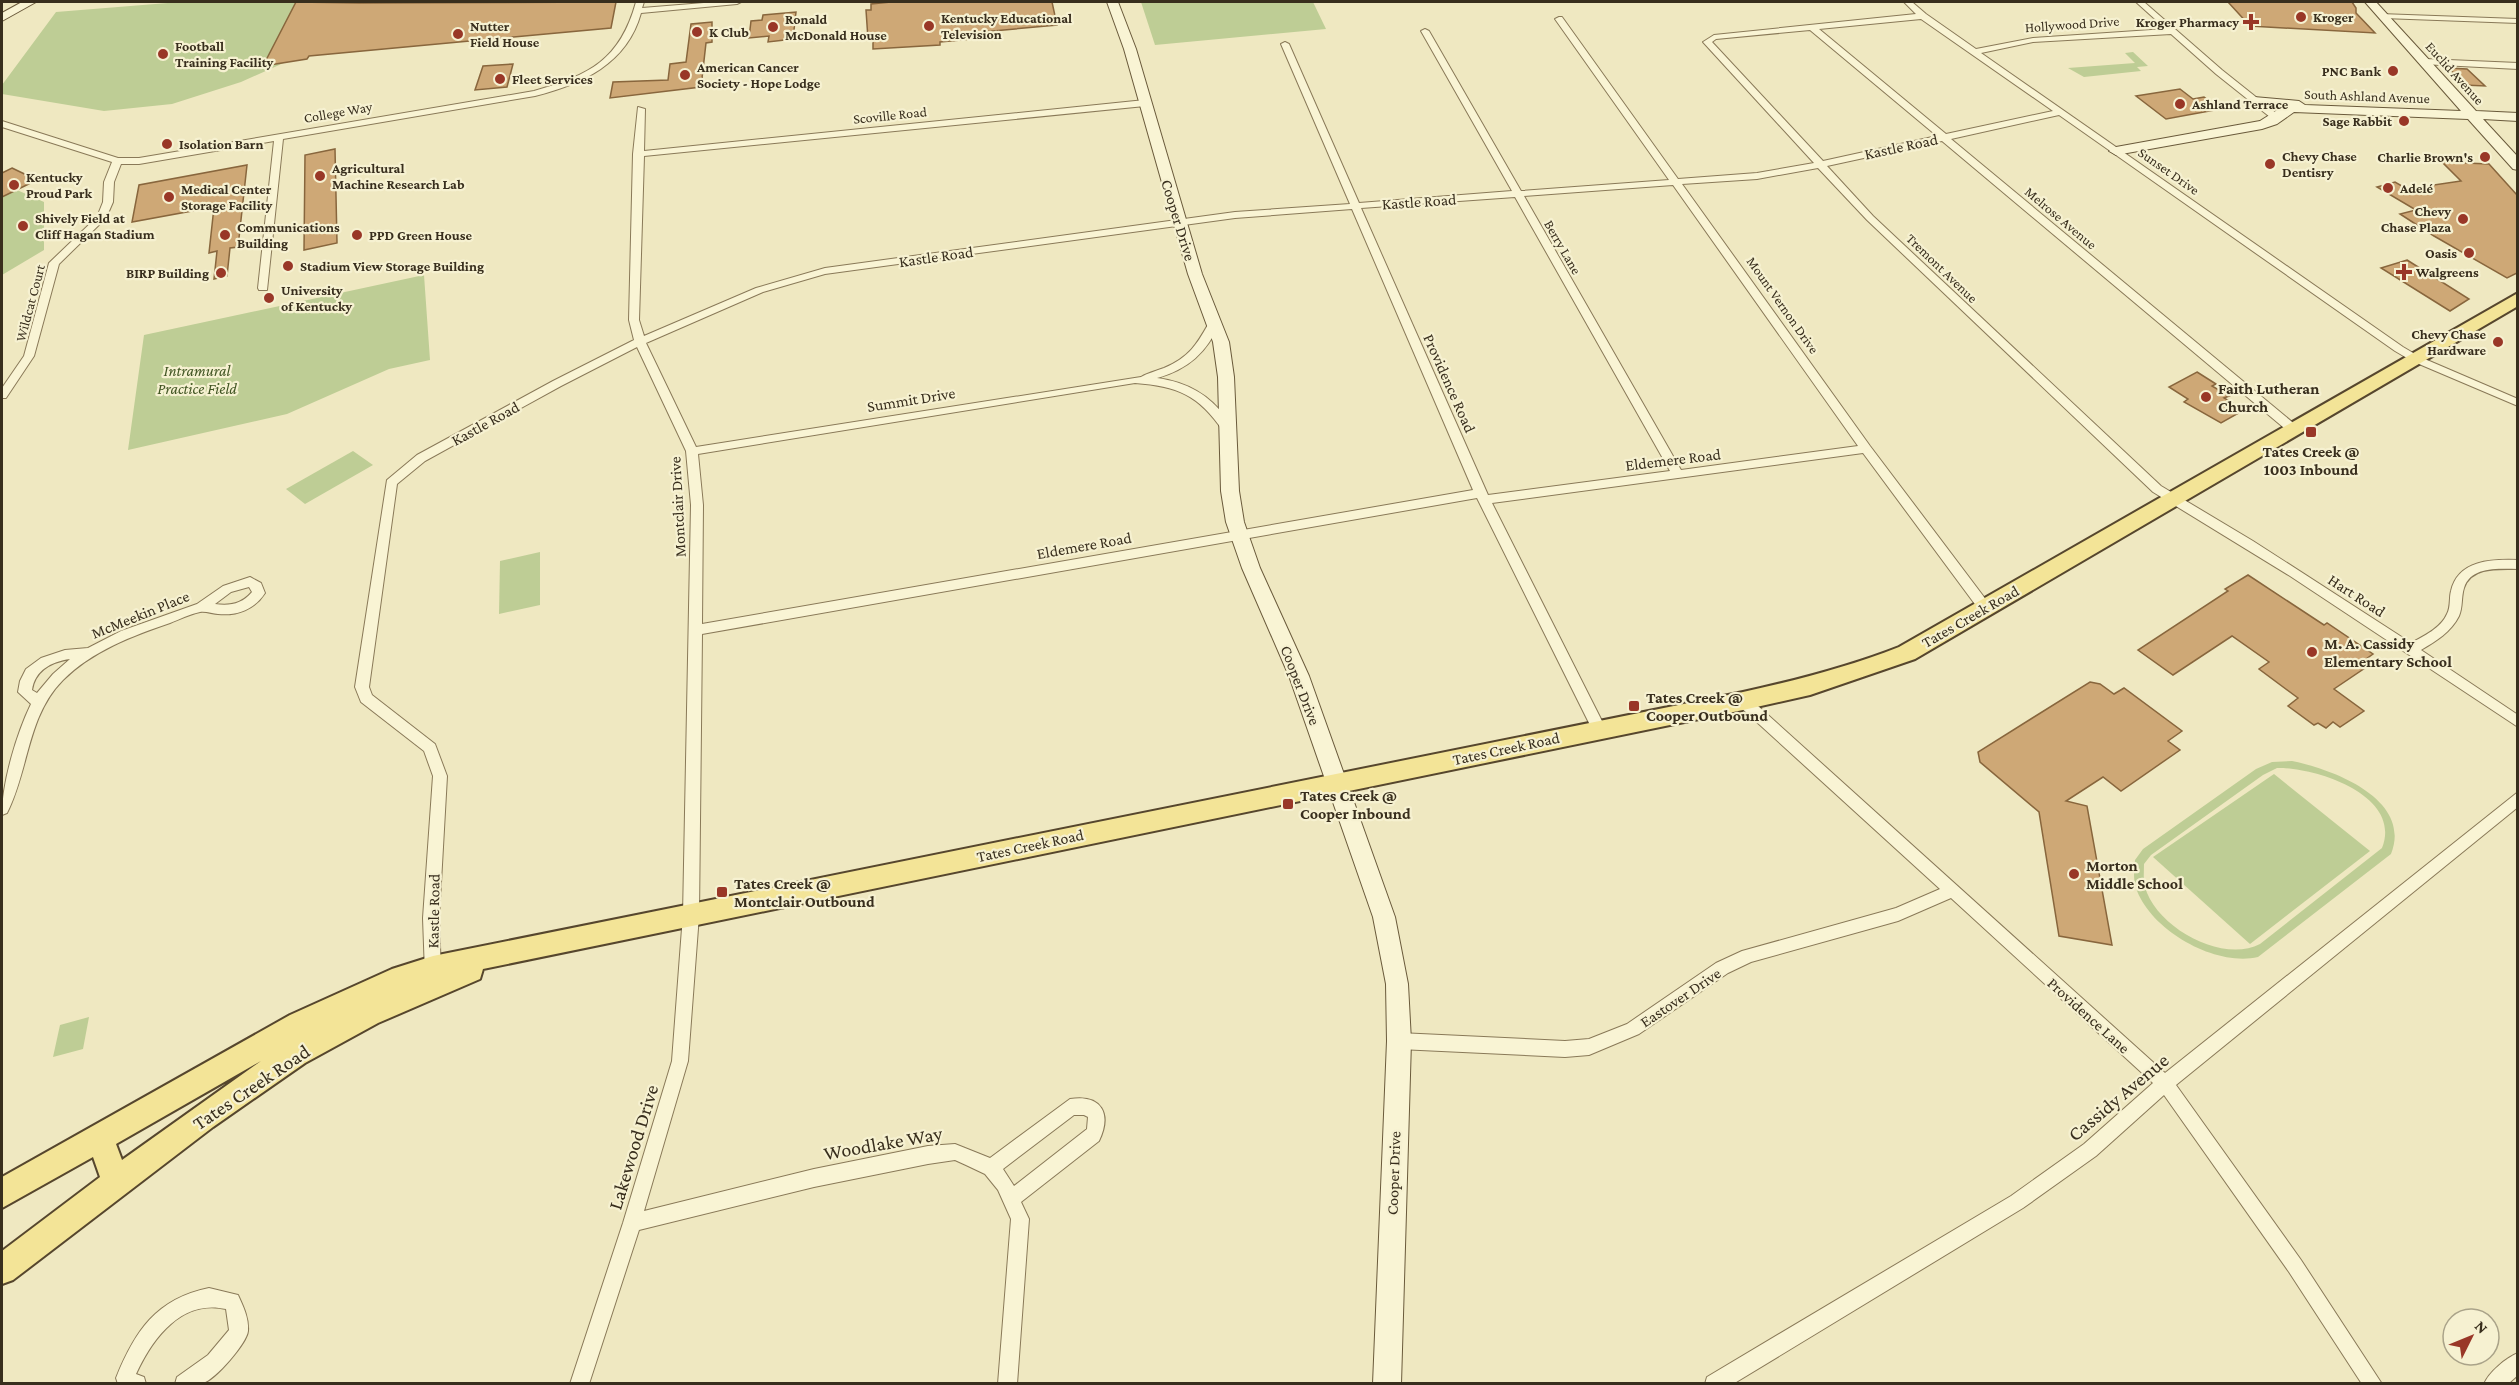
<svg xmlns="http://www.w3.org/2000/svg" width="2519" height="1385" font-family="'Crimson Pro',serif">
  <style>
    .green { fill: #becd95; fill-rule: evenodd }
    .building { fill: #cea876; stroke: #88663d; stroke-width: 1.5 }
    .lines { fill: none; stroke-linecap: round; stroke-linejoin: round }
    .street-casing { stroke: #897958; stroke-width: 2 }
    .secondary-casing { stroke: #6a5a3b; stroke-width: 2 }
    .primary-casing { stroke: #56462d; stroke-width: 4 }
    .street { fill: #f9f4d4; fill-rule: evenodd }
    .secondary { fill: #f9f4d4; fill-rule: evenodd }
    .primary { fill: #f3e497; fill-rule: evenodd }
    .poi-dot { fill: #993727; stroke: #f6f1d1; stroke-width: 2 }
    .labels { text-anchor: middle; stroke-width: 4.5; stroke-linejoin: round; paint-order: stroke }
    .far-poi-label { font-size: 14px; font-weight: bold; fill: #382e1d; stroke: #f6f1d1; text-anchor: start }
    .far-street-label { font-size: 14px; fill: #382e1d; stroke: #f6f1d1 }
    .street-label { font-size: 16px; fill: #382e1d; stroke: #f6f1d1 }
    .park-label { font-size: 16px; font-style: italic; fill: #415523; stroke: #f6f1d1 }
    .poi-label { font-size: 16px; font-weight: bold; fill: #382e1d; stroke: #f6f1d1; text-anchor: start }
    .near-street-label { font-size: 20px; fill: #382e1d; stroke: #f6f1d1 }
  </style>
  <rect width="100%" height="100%" fill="#efe8c1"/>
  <g class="green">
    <polygon points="180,2 331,2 342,5 394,2 384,25 297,57 241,82 172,104 104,111 2,94 2,85 56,12"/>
    <polygon points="1141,2 1313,2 1326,29 1155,45"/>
    <polygon points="2133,52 2148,66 2137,67 2141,71 2084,77 2068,68 2135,63 2125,53"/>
    <polygon points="12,168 37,180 17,190 44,202 44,250 2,275 2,173"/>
    <polygon points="424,275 430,360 389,369 287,414 128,450 144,335"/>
    <polygon points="353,451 373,465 305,504 286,489"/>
    <polygon points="540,552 540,605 499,614 500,561"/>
    <path d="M2292,761C2332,769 2413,799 2391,854L2258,957C2215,967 2150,930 2136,888C2133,878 2134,869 2135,860L2143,849L2256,769L2272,762ZM2277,768C2315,767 2403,795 2382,848L2260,944C2222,964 2156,927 2145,887C2143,880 2144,872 2144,864L2151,855L2263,775Z"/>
    <polygon points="2274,774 2370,851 2250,944 2153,857"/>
    <polygon points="89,1017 83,1049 53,1057 60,1025"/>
  </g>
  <g class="building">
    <polygon points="296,2 359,3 616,2 611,28 309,56 307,59 263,66"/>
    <polygon points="891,2 1052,2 1057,25 982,32 979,37 972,39 940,42 940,45 873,49 873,38 868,39 866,10 871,10 871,4"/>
    <polygon points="2228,2 2352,2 2356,8 2356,13 2375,33 2250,26"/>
    <polygon points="796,12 793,39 768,42 769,36 749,38 751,21 762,20 763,15"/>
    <polygon points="712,22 712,42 706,43 701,87 610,98 613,82 668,80 670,64 686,62 691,24"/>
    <polygon points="513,64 507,87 475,90 483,66"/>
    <polygon points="2449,68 2467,69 2485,86 2464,85"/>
    <polygon points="2180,89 2193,99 2204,97 2220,109 2166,119 2136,96"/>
    <polygon points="335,149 337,243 304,250 305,155"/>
    <polygon points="2442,162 2489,164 2517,195 2517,273 2507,278 2434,236 2400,214 2416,210 2377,187 2395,182 2407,189 2461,181"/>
    <polygon points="247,165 238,247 230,248 227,276 214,279 217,251 209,253 214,207 132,222 139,185"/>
    <polygon points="12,168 37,180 2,197 2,173"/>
    <polygon points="2407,260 2469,299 2450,311 2381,268"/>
    <polygon points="2197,372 2216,384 2212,386 2229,396 2224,398 2244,410 2221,423 2184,402 2188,399 2169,387"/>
    <polygon points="2248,575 2324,625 2327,623 2373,654 2359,664 2365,668 2334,689 2364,711 2340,727 2333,722 2326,728 2318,723 2314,725 2288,706 2298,698 2259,669 2269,662 2232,636 2173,675 2138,650 2228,591 2225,589"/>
    <polygon points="2090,682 2100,684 2114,694 2124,688 2182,731 2168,741 2180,750 2121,791 2103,777 2066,801 2087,806 2112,945 2059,936 2039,812 1980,762 1978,752"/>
  </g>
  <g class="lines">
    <defs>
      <g id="street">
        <path d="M636,2H644L642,8L716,2H741L737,4L641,13C627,64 582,84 535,96L283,139L267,290H259L258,288L274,141L139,164H121L114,182L113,202L106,218L59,264L34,356L6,398H2V388L24,356L49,263L97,217L103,202L104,182L112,162L2,127V121L118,158H139L534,91C590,75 620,60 636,2Z"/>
        <path d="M1904,2H1912L1926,14L1976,49L2033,38L2166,29L2136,2H2144L2222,70L2281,117V121H2275L2216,74L2171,34L2033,42L1981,53L2403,347L2420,357L2518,399V406L2412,361L2395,351L2059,115L1951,139L2297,426V432H2289L1942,141L1827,166L1873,216L2161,486L2253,541L2411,643C2424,636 2441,628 2447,614C2451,607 2449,598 2451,591C2458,560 2492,559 2518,560V569C2499,569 2471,566 2464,588C2461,597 2463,607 2459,616C2451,632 2436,641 2421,650L2518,715V727L2290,576L2153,492L1867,220L1818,168L1757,179L1682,184L1870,446L1990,605L1991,608L1990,611H1980L1863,453L1492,503L1606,729L1604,733H1594L1592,729L1477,498L702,634L699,915L688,1061L644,1211L814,1169L928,1146L955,1144L990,1158L1070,1099C1102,1094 1112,1114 1099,1141L1021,1202L1029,1219L1017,1384H998L1011,1219L998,1190L985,1174L966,1165L955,1160L928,1164L814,1187L639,1230L589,1384H570L623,1223L672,1061L683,915L691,505L686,451L637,347L561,386L425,461L397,484L369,687L372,695L435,744L447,776L439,918L441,973L439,978L433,980L427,978L425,973L423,918L433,776L424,751L361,702L355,687L387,480L417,455L553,381L634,340L629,320L633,154L638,107L645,109L644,151L1145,100L1149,103L1145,106L644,156L639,320L644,336L756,288L825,268L1235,212L1350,204L1281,44L1285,42L1289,44L1359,203L1512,191L1421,31L1425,29L1429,31L1521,191L1669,180L1555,19L1559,17H1562L1678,179L1757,173L1814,163L1703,42L1714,35L1916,14ZM1921,19L2053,111L1946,134L1819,29ZM1810,30L1937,136L1823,161L1712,42L1716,39ZM1673,185L1858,446L1681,470L1524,196ZM1515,197L1670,471L1488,495L1361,208ZM1352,209L1473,490L702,624L703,505L698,454L1135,383C1177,386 1199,395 1223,431H1231C1232,425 1230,423 1226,418C1209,394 1186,382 1157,378C1187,370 1208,352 1219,323L1218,321H1210C1197,344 1190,357 1164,368C1156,371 1148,373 1141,377L696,447L646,343L763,292L825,274L1235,218ZM1074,1115H1084L1088,1117L1087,1129L1014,1186L1003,1169Z"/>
        <polygon points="2380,14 2518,19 2518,23 2383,18 2380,18"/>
        <polygon points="2425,59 2518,63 2518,69 2422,64 2421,62"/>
        <path d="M250,577L261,583L265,593C255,609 237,616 218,614C213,614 206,611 200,612C190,614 180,619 170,623C132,636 92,651 63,680C27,716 29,770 7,813L2,815C2,782 17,733 31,704L18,692L20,681L26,669L41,658L65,650L88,648L121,631L197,604L223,586ZM249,587L252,592C242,604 230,606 215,604L231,592ZM70,659L53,674L37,693L32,690C35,670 51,662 70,659Z"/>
        <polygon points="1743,696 1748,697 2165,1073 2518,792 2518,807 2176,1085 2301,1260 2382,1384 2362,1384 2289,1272 2164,1095 2096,1156 2023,1208 1733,1384 1705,1384 1707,1377 2011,1196 2084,1144 2153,1083 1951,898 1898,921 1751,962 1728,973 1639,1034 1589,1055 1565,1057 1399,1049 1393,1046 1391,1041 1393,1036 1399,1033 1565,1041 1589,1039 1627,1024 1716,963 1742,951 1896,908 1940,889 1738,705 1736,701 1738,697"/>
        <path d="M209,1288L238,1295C243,1306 249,1318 248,1331C247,1343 215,1380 203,1383C195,1385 183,1384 175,1384L177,1377L208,1355L229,1330L226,1309C182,1299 153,1337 136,1374L144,1377L146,1384H118L116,1378C135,1331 156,1299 209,1288Z"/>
        <path d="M2518,1353V1375L2508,1384H2484C2489,1372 2506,1358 2518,1353Z"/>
      </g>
      <g id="secondary">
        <polygon points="22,2 36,2 2,21 2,13"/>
        <polygon points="1107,2 1118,2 1136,49 1202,274 1229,342 1234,377 1239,491 1244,522 1260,568 1309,676 1395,917 1408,984 1411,1041 1401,1384 1373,1384 1387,1041 1386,984 1373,917 1289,676 1242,568 1226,522 1221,491 1218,377 1213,342 1188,274 1124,49"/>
        <polygon points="2365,2 2376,2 2476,111 2518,113 2518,121 2483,119 2518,157 2518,170 2513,169 2468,119 2294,112 2277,124 2262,129 2116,155 2109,151 2116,147 2260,121 2282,107 2250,104 2250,98 2254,97 2299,101 2305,105 2461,111"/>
      </g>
      <path id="primary" d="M2518,293V306L1915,659L1810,695L1743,710L483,969L480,979L378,1023L305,1063L213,1127L13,1280L2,1284V1251L100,1177L93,1157L2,1208V1177L290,1015L392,969L433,956L1743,692C1797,680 1848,667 1899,647ZM261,1061L122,1160L116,1144Z"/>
    </defs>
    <use href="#street" class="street-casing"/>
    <use href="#secondary" class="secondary-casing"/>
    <use href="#primary" class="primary-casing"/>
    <use href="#street" class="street"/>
    <use href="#secondary" class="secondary"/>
    <use href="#primary" class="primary"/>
  </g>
  <g class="poi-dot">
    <circle cx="2301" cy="17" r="6"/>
    <path d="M2248 13h6v6h6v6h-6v6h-6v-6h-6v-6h6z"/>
    <circle cx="929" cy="26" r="6"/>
    <circle cx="773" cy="27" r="6"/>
    <circle cx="697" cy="32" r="6"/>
    <circle cx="458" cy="34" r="6"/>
    <circle cx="163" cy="54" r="6"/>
    <circle cx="2393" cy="71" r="6"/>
    <circle cx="685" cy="75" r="6"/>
    <circle cx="500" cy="79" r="6"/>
    <circle cx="2180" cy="104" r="6"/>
    <circle cx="2404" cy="121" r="6"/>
    <circle cx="167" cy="144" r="6"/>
    <circle cx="2485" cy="157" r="6"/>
    <circle cx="2270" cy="164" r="6"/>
    <circle cx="320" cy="176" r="6"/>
    <circle cx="14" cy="185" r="6"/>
    <circle cx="2388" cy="188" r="6"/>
    <circle cx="169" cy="197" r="6"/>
    <circle cx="2463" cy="219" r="6"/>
    <circle cx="23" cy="226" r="6"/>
    <circle cx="225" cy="235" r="6"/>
    <circle cx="357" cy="235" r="6"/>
    <circle cx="2469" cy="253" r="6"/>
    <circle cx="288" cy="266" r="6"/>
    <path d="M2401 263h6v6h6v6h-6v6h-6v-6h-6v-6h6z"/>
    <circle cx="221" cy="273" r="6"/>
    <circle cx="269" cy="298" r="6"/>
    <circle cx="2498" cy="342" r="6"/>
    <circle cx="2206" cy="397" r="6"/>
    <rect x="2305" y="426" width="12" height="12" rx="3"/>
    <circle cx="2312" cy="652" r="6"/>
    <rect x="1628" y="700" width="12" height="12" rx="3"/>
    <rect x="1282" y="798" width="12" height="12" rx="3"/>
    <circle cx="2074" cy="874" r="6"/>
    <rect x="716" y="886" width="12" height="12" rx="3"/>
  </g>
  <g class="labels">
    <g class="far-poi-label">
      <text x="2313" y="22">Kroger</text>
      <text x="941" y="23">Kentucky Educational<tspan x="941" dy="16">Television</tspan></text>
      <text x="785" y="24">Ronald<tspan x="785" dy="16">McDonald House</tspan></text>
      <text x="2239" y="27" text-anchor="end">Kroger Pharmacy</text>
      <text x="470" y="31">Nutter<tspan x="470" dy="16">Field House</tspan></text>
      <text x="709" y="37">K Club</text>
      <text x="175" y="51">Football<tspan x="175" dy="16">Training Facility</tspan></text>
      <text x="697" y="72">American Cancer<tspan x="697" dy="16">Society - Hope Lodge</tspan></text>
      <text x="2381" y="76" text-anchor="end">PNC Bank</text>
      <text x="512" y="84">Fleet Services</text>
      <text x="2192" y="109">Ashland Terrace</text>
      <text x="2392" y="126" text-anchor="end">Sage Rabbit</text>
      <text x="179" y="149">Isolation Barn</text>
      <text x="2282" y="161">Chevy Chase<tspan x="2282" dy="16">Dentisry</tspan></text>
      <text x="2473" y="162" text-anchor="end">Charlie Brown's</text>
      <text x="332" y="173">Agricultural<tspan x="332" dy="16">Machine Research Lab</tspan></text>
      <text x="26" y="182">Kentucky<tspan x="26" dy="16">Proud Park</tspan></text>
      <text x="2400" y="193">Adelé</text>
      <text x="181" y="194">Medical Center<tspan x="181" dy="16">Storage Facility</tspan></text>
      <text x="2451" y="216" text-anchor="end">Chevy<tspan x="2451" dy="16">Chase Plaza</tspan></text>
      <text x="35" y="223">Shively Field at<tspan x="35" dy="16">Cliff Hagan Stadium</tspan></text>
      <text x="237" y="232">Communications<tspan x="237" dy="16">Building</tspan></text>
      <text x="369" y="240">PPD Green House</text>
      <text x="2457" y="258" text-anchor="end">Oasis</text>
      <text x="300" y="271">Stadium View Storage Building</text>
      <text x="2416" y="277">Walgreens</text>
      <text x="209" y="278" text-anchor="end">BIRP Building</text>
      <text x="281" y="295">University<tspan x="281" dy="16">of Kentucky</tspan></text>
      <text x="2486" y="339" text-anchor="end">Chevy Chase<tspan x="2486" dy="16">Hardware</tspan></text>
    </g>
    <g class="far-street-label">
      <text transform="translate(2072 24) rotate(-4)" y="5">Hollywood Drive</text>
      <text transform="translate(2455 73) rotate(48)" y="5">Euclid Avenue</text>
      <text transform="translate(2367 96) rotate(2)" y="5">South Ashland Avenue</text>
      <text transform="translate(338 112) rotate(-10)" y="5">College Way</text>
      <text transform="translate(890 115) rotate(-6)" y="5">Scoville Road</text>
      <text transform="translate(2169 171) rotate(35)" y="5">Sunset Drive</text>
      <text transform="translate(2061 218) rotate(40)" y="5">Melrose Avenue</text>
      <text transform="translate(1563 247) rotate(60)" y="5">Berry Lane</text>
      <text transform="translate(1942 268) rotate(44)" y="5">Tremont Avenue</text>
      <text transform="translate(30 303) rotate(-75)" y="5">Wildcat Court</text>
      <text transform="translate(1783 305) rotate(55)" y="5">Mount Vernon Drive</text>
    </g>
    <g class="street-label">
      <text transform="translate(1901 146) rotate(-12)" y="6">Kastle Road</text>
      <text transform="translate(1419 201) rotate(-4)" y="6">Kastle Road</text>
      <text transform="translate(1179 220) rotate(73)" y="6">Cooper Drive</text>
      <text transform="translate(936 256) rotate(-8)" y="6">Kastle Road</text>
      <text transform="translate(1450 383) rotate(66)" y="6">Providence Road</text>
      <text transform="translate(911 399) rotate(-9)" y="6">Summit Drive</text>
      <text transform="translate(485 423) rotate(-29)" y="6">Kastle Road</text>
      <text transform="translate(1673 459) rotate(-7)" y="6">Eldemere Road</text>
      <text transform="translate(677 507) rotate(-93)" y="6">Montclair Drive</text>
      <text transform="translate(1084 545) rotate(-10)" y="6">Eldemere Road</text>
      <text transform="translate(2357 595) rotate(33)" y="6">Hart Road</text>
      <text transform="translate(140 614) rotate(-22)" y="6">McMeekin Place</text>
      <text transform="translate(1970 616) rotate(-30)" y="6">Tates Creek Road</text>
      <text transform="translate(1301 685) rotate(69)" y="6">Cooper Drive</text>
      <text transform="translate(1506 748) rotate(-12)" y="6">Tates Creek Road</text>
      <text transform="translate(1030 845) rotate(-12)" y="6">Tates Creek Road</text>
      <text transform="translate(433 911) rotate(-89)" y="6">Kastle Road</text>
      <text transform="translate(1680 997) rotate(-34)" y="6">Eastover Drive</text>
      <text transform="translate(2089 1015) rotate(42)" y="6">Providence Lane</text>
      <text transform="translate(1393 1173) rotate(-88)" y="6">Cooper Drive</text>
    </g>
    <g class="park-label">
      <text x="197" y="376">Intramural<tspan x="197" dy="18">Practice Field</tspan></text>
    </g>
    <g class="poi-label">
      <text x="2218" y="394">Faith Lutheran<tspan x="2218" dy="18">Church</tspan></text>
      <text x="2311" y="457" text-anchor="middle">Tates Creek @<tspan x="2311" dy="18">1003 Inbound</tspan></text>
      <text x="2324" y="649">M. A. Cassidy<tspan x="2324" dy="18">Elementary School</tspan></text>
      <text x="1646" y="703">Tates Creek @<tspan x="1646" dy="18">Cooper Outbound</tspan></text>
      <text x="1300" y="801">Tates Creek @<tspan x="1300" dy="18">Cooper Inbound</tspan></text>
      <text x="2086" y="871">Morton<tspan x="2086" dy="18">Middle School</tspan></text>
      <text x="734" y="889">Tates Creek @<tspan x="734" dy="18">Montclair Outbound</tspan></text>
    </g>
    <g class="near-street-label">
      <text transform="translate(251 1087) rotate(-34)" y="7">Tates Creek Road</text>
      <text transform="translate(2118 1097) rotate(-40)" y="7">Cassidy Avenue</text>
      <text transform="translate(883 1143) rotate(-10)" y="7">Woodlake Way</text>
      <text transform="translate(633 1147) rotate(-73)" y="7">Lakewood Drive</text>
    </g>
  </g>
  <rect width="2519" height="1385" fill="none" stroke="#382e1d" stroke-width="6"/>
  <g transform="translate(2471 1337) rotate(47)"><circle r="28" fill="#f6f1d1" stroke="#aaa389" stroke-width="1.5"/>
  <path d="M0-4.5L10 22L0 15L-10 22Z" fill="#993727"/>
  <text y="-9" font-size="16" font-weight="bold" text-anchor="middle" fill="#382e1d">N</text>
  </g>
</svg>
